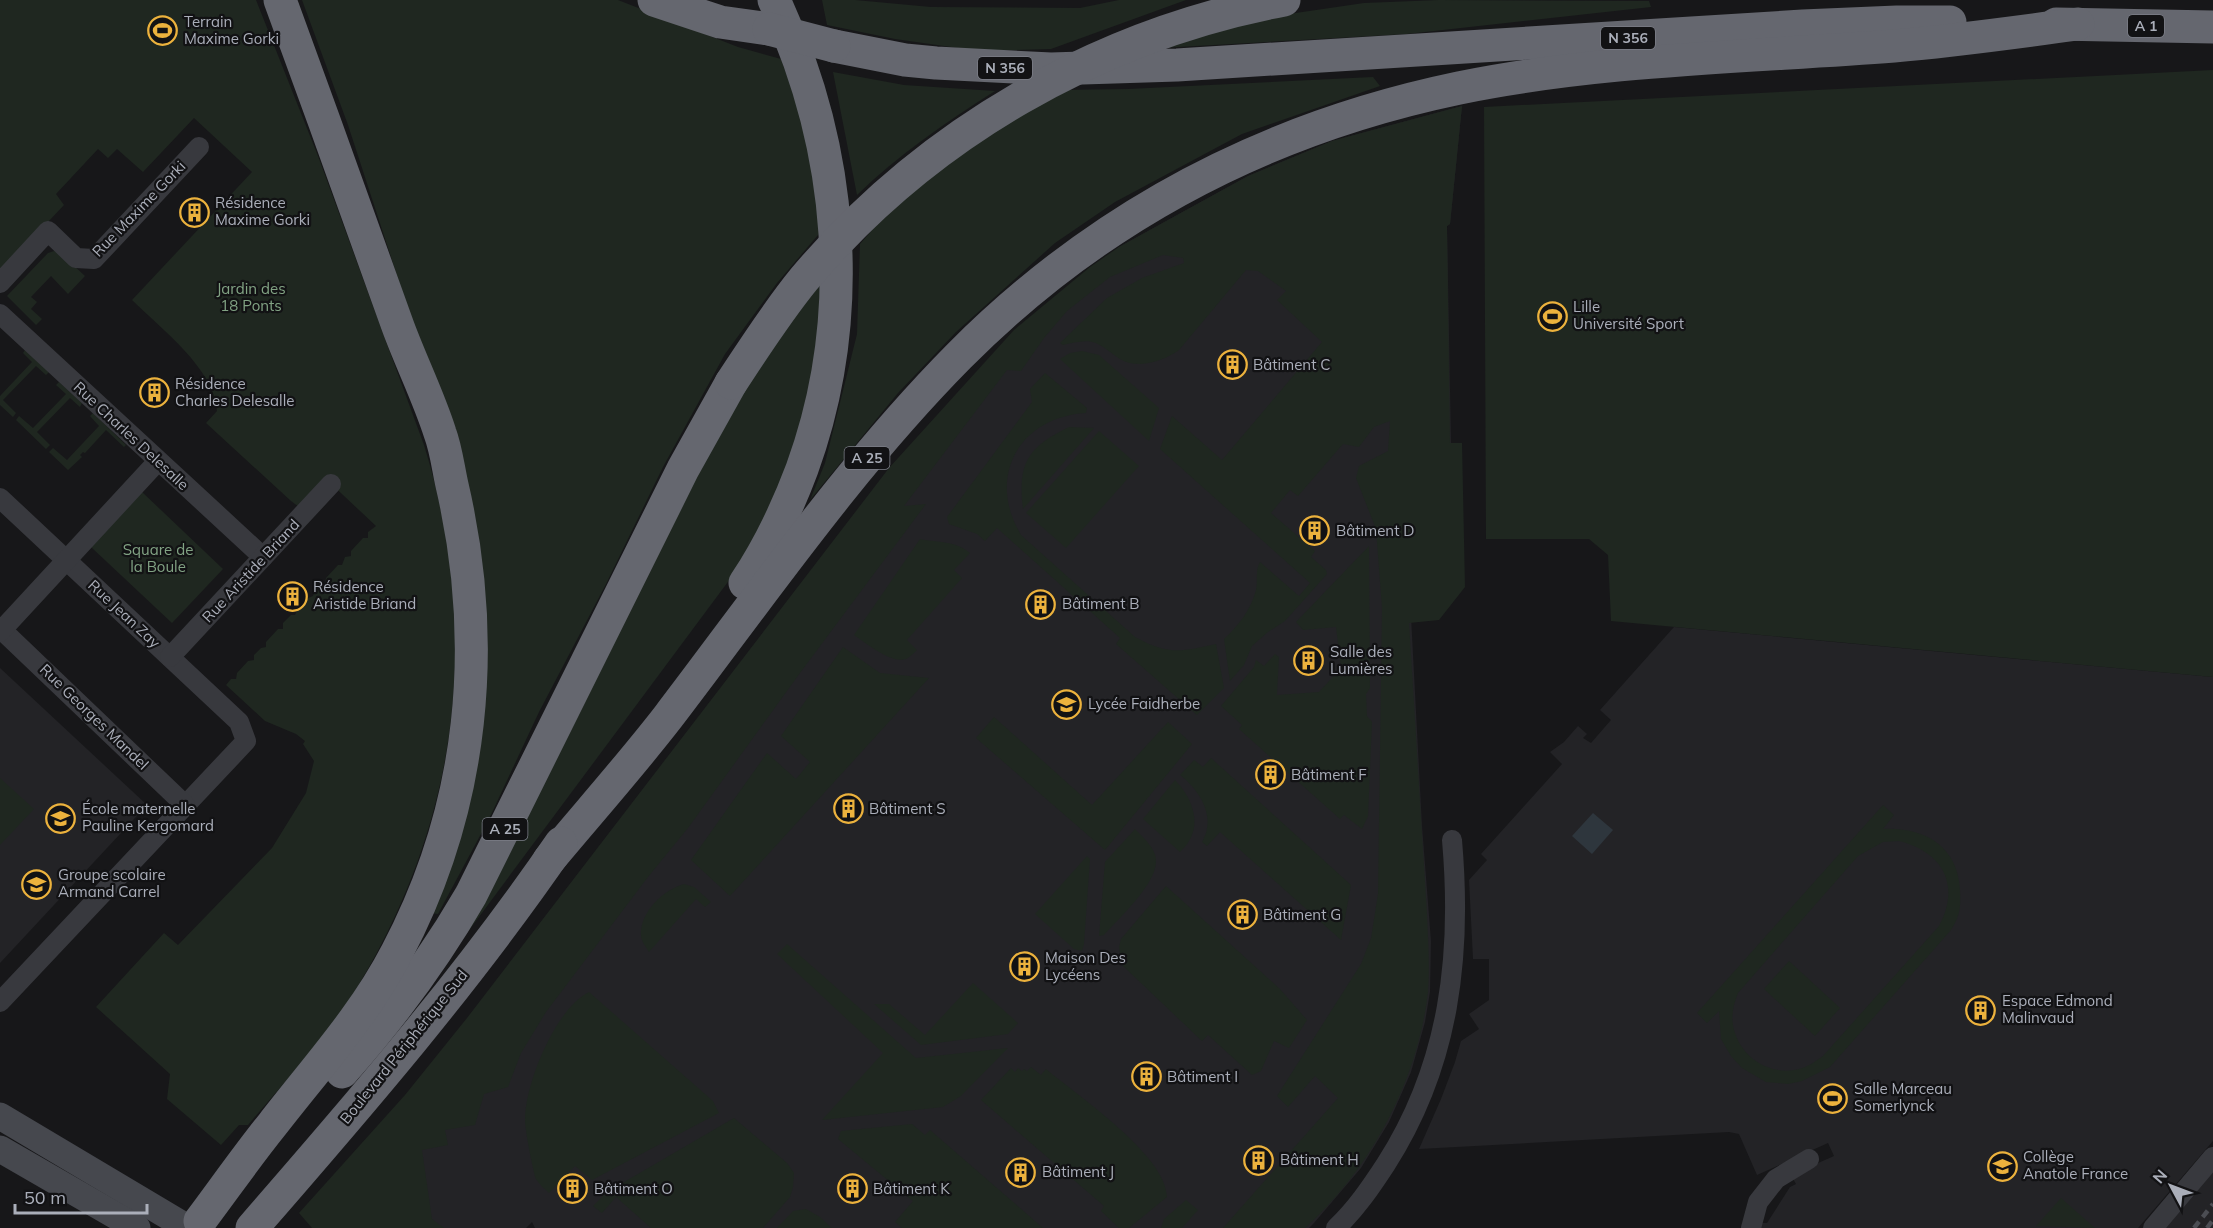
<svg xmlns="http://www.w3.org/2000/svg" width="2213" height="1228" font-family="Mulish,sans-serif">
  <style>
    .built { fill: #232326 }
    .green { fill: #1f2720; fill-rule: evenodd }
    .water { fill: #2e363d }
    .lines { fill: none; stroke-linecap: round; stroke-linejoin: round }
    .street { stroke: #38393e; stroke-width: 20 }
    .secondary { stroke: #46484e; stroke-width: 27 }
    .highway { stroke: #65676f; stroke-width: 33 }
    .rail { stroke: #4b4d53; stroke-width: 4.5; stroke-dasharray: 8 6; stroke-linecap: butt }
    .highway-bridge { stroke: #65676f; stroke-width: 33 }
    .labels { text-anchor: middle; stroke-width: 4.5; stroke-linejoin: round; paint-order: stroke }
    .shield { fill: #121214; stroke: #7c7f88; stroke-width: 1.5 }
    .shield-label { font-size: 14px; font-weight: bold; fill: #aaaeb9 }
    .poi-label { font-size: 15px; fill: #aaaeb9; stroke: #121214; text-anchor: start }
    .street-label { font-size: 15px; fill: #aaaeb9; stroke: #121214 }
    .park-label { font-size: 15px; fill: #82a384; stroke: #121214 }
  </style>
  <rect width="100%" height="100%" fill="#171719"/>
  <g class="built">
    <polygon points="1462,106 1450,224 1447,226 1451,443 1409,578 1422,826 1431,941 1430,992 1425,1022 1411,1072 1389,1122 1361,1168 1314,1223 1309,1228 535,1228 532,1222 526,1228 346,1228 1010,335 1119,247 1248,176 1332,141"/>
    <polygon points="1674,627 2213,677 2213,1141 2138,1228 1757,1228 1757,1223 1767,1223 1790,1187 1796,1184 1791,1175 1834,1156 1828,1143 1757,1175 1739,1134 1729,1132 1419,1149 1441,1099 1455,1062 1461,1041 1479,1029 1469,1014 1489,1000 1489,959 1473,959 1469,880 1487,860 1481,854 1562,764 1550,752 1564,742 1578,726 1587,734 1583,738 1591,743 1611,720 1600,710"/>
    <polygon points="0,668 147,805 0,963"/>
    <polygon points="2213,1167 2213,1228 2162,1228"/>
  </g>
  <g class="green">
    <path d="M0,0H256L318,156L424,445C482,633 459,818 358,986C328,1036 286,1080 248,1125H239L221,1145L167,1099L170,1074L96,1007L164,933L178,945L272,848L306,793L314,761L303,744L305,741L296,734L265,721L226,685L231,679H236L237,673L248,661L254,660V655L261,648L266,647V642L278,629H283V623L291,615H295C299,606 304,599 313,596C317,586 316,587 325,583L326,578L338,565H342L345,557L351,556V551L363,538H368V532L376,526L326,479L299,507L291,501L206,423L217,411C214,368 161,329 132,300L252,172L194,118L143,172L117,149L108,158L98,149L56,194L64,205L0,273Z"/>
    <polygon points="302,0 618,0 738,47 781,59 805,127 824,228 777,283 725,354 663,467 606,584 539,712 489,819 438,914 430,913 462,819 462,475 348,125"/>
    <polygon points="822,0 855,0 931,7 1080,8 1119,0 1186,0 1051,49 979,51 895,39 827,25"/>
    <polygon points="1439,0 1649,1 1651,7 1407,34 1160,48 1262,18 1364,3"/>
    <polygon points="2213,70 2213,677 1611,621 1608,555 1589,539 1486,539 1484,107"/>
    <path d="M833,72L904,85L995,91C946,122 898,155 857,195Z"/>
    <polygon points="1373,77 1380,86 1242,134 1115,202 1055,243 956,332 898,393 810,500 825,463 857,334 860,244 873,229 913,191 987,135 1060,90 1128,89"/>
    <path d="M1462,106L1450,224L1447,226L1450,443H1462L1465,587L1439,620L1409,623L1427,914C1428,940 1430,966 1428,992C1418,1080 1371,1169 1305,1228H1223L1338,1098L1315,1076L1288,1107L1277,1096L1361,964L1371,938L1378,894L1382,608L1376,529L1356,478L1359,466L1388,451L1390,421L1374,427L1359,447L1343,444L1298,496L1290,490L1271,513L1315,551L1311,557L1326,570L1327,574L1285,621L1268,632L1252,646L1244,665L1230,681L1224,639C1238,626 1251,610 1256,590C1258,581 1255,570 1260,562L1299,596L1310,583L1160,449L1172,416L1222,460L1322,342L1277,300L1286,291L1258,271L1246,270L1179,350C1164,361 1137,370 1120,359C1112,354 1105,347 1096,343C1086,339 1073,343 1063,345L1060,343L1107,298L1142,278L1184,263L1183,258L1163,255L1110,277L1067,311L1044,338L1021,371L1007,370L904,506L926,504L800,673L688,828L648,877L546,1012L521,1053L508,1087L484,1094L475,1125L445,1130L448,1145L422,1150L432,1219L444,1228H312L299,1213L405,1095L467,1018L889,468L1014,330L1090,267L1119,247L1248,176L1332,141Z"/>
    <polygon points="54,251 59,252 85,276 68,294 51,276 31,297 37,302 31,309 42,319 36,325 7,296 48,253"/>
    <polygon points="825,279 813,371 793,453 764,521 736,571 467,933 463,932 724,420 776,338"/>
    <polygon points="25,350 49,372 46,375 36,366 3,400 16,413 13,417 0,405 0,396 32,362 23,353"/>
    <polygon points="1082,351 1099,355 1159,408 1149,441 1060,359 1070,353"/>
    <path d="M1045,373L1087,408L1086,413C1019,417 986,477 1021,535L1135,637C1168,655 1181,652 1216,644L1224,688L1197,715L1116,644L1120,638L997,528L985,541L977,534L949,524L947,517L1032,402L1030,389Z"/>
    <polygon points="59,382 82,403 80,407 70,398 37,432 50,445 46,449 16,420 19,416 33,428 66,394 56,385"/>
    <polygon points="93,413 126,445 124,447 106,430 85,453 83,452 80,455 82,457 68,470 49,452 53,448 67,460 99,426 90,416"/>
    <path d="M1069,427L1094,428L1023,509C1017,463 1028,447 1069,427Z"/>
    <polygon points="1099,431 1139,466 1066,548 1026,513"/>
    <polygon points="142,492 223,569 172,623 91,547"/>
    <path d="M920,539C939,543 954,540 970,553L954,570L962,578L907,640L917,650C914,653 910,657 906,659C891,664 866,643 854,635Z"/>
    <polygon points="1369,546 1370,688 1366,694 1367,716 1372,722 1368,816 1362,829 1344,815 1340,819 1239,729 1242,725 1221,706 1254,667 1256,660 1264,666 1275,654 1279,657 1277,695 1319,692 1341,668 1336,627 1303,630 1296,622"/>
    <polygon points="843,647 880,673 929,678 730,896 691,860 767,753 796,779 810,762 781,736"/>
    <polygon points="994,717 1092,805 1168,722 1192,744 1105,850 976,738"/>
    <path d="M1211,758L1351,885L1341,940L1220,832L1207,846L1202,842C1204,838 1207,832 1207,828C1211,808 1195,786 1180,775L1194,760L1203,767Z"/>
    <polygon points="0,778 34,809 0,845"/>
    <path d="M1175,780C1190,795 1202,821 1189,841C1187,845 1183,849 1180,852L1143,819Z"/>
    <path d="M1883,805L1894,815L1883,829C1924,827 1958,846 1960,890C1961,906 1960,916 1951,930L1830,1067L1802,1081L1788,1084L1766,1082L1742,1068L1731,1056L1721,1039L1719,1011L1707,1023L1697,1013ZM1899,841C1943,852 1961,885 1939,926L1823,1056C1816,1061 1808,1067 1799,1069C1768,1077 1738,1055 1733,1025C1731,1014 1734,1003 1738,993L1858,856L1883,842Z"/>
    <path d="M1135,829C1143,837 1155,848 1156,859C1158,883 1120,917 1104,935L1099,936L1105,862Z"/>
    <polygon points="1087,856 1090,859 1084,944 1082,951 1074,949 1035,914"/>
    <path d="M684,884L694,887L711,902L705,907L696,899L649,952C646,947 641,941 641,935C640,912 663,890 684,884Z"/>
    <polygon points="1166,886 1280,989 1307,1020 1289,1048 1274,1041 1261,1071 1252,1075 1208,1035 1202,1041 1122,965 1119,947 1121,939"/>
    <polygon points="787,944 916,1058 1008,1048 961,1096 943,1107 822,1120 883,1053 777,954"/>
    <polygon points="1789,961 1840,1008 1815,1036 1764,989"/>
    <polygon points="973,983 1018,1023 1008,1034 921,1045 874,1004 889,1004 925,1035"/>
    <path d="M589,992L713,1101L719,1113L592,1180L575,1166L549,1193C545,1189 539,1184 536,1179C533,1171 525,1130 525,1120C525,1084 555,1009 589,992Z"/>
    <path d="M1031,1067L1041,1075L1046,1069C1078,1096 1166,1155 1167,1197L1129,1228H1119L1101,1211L1104,1206L981,1100L1011,1068L1015,1072L1018,1068L1022,1071L1024,1069L1027,1071Z"/>
    <polygon points="734,1118 787,1163 794,1173 793,1187 790,1197 763,1228 651,1228 616,1197 602,1213 593,1206 607,1192"/>
    <polygon points="912,1124 925,1135 930,1130 1043,1228 902,1228 895,1222 913,1201 838,1139 841,1131"/>
    <polygon points="2061,1198 2095,1228 2036,1226"/>
    <polygon points="1186,1200 1198,1210 1182,1228 1161,1228 1164,1219"/>
    <polygon points="806,1209 820,1217 832,1228 777,1228 793,1211"/>
  </g>
  <polygon class="water" points="1593,813 1613,830 1592,854 1572,836"/>
  <g class="lines">
    <g class="street">
      <polyline points="0,283 48,231 76,258 94,259 199,147"/>
      <polyline points="0,314 263,557"/>
      <polyline points="0,498 239,722 246,741 0,1002"/>
      <polyline points="2,630 185,805"/>
      <polyline points="0,632 158,461"/>
      <polyline points="170,657 331,484"/>
      <path d="M1336,1228C1356,1209 1371,1187 1386,1164C1450,1064 1462,955 1452,840"/>
      <polyline points="1751,1228 1758,1202 1776,1179 1809,1159"/>
      <polyline points="2153,1228 2213,1157"/>
    </g>
    <g class="secondary">
      <polyline points="0,1116 188,1228"/>
      <polyline points="0,1149 137,1228"/>
    </g>
    <g class="highway">
      <polyline points="654,0 720,22 769,29"/>
      <polyline points="2056,24 2213,27"/>
      <polyline points="834,46 905,60 936,63 1051,69 1177,65 1803,26 1897,22 1950,22"/>
      <path d="M745,583C769,547 787,509 802,469C858,315 843,147 774,0"/>
      <path d="M549,860C589,812 630,766 668,717C762,594 850,466 959,356C1098,216 1267,128 1459,88C1601,59 1750,57 1894,46C1955,41 2017,32 2078,24"/>
      <path d="M342,1072C391,1017 434,959 471,895L683,469L731,383"/>
      <path d="M200,1221C224,1189 247,1156 272,1125C316,1068 364,1016 397,952C474,806 489,644 452,485C448,467 446,449 440,433C428,395 409,358 396,321C358,213 319,107 280,0"/>
      <path d="M252,1228C360,1104 468,979 561,843"/>
    </g>
    <g class="rail">
      <polyline points="2194,1228 2213,1204"/>
      <polyline points="2207,1228 2213,1220"/>
    </g>
    <g class="highway-bridge">
      <polyline points="769,29 834,46"/>
      <path d="M731,383C754,348 777,312 804,279C926,134 1098,35 1284,0"/>
    </g>
  </g>
  <defs>
    <symbol id="stadium-ring" viewBox="-11 -11 22 22"><circle r="9.5" fill="#121214" stroke="#ecb23d" stroke-width="1.5"/><path d="M0-5a6.5 5 0 1 0 0 10a6.5 5 0 1 0 0-10ZM-3.5-1.8h7v3.6h-7Z" fill="#ecb23d"/></symbol>
    <symbol id="building-ring" viewBox="-11 -11 22 22"><circle r="9.5" fill="#121214" stroke="#ecb23d" stroke-width="1.5"/><path d="M-4-6H4V6H1V3H-1V6H-4ZM-2.5-4.3h1.7v1.8h-1.7ZM.8-4.3h1.7v1.8H.8ZM-2.5-1h1.7V.8h-1.7ZM.8-1h1.7V.8H.8Z" fill="#ecb23d"/></symbol>
    <symbol id="school-ring" viewBox="-11 -11 22 22"><circle r="9.5" fill="#121214" stroke="#ecb23d" stroke-width="1.5"/><path d="M0-5L7-2L0 1L-7-2ZM-4 1L0 2.5L4 1V4Q0 6-4 4Z" fill="#ecb23d"/></symbol>
  </defs>
  <g fill-rule="evenodd">
    <use href="#stadium-ring" x="146" y="14" width="33" height="33"/>
    <use href="#building-ring" x="178" y="196" width="33" height="33"/>
    <use href="#stadium-ring" x="1536" y="300" width="33" height="33"/>
    <use href="#building-ring" x="1216" y="348" width="33" height="33"/>
    <use href="#building-ring" x="138" y="376" width="33" height="33"/>
    <use href="#building-ring" x="1298" y="514" width="33" height="33"/>
    <use href="#building-ring" x="276" y="580" width="33" height="33"/>
    <use href="#building-ring" x="1024" y="588" width="33" height="33"/>
    <use href="#building-ring" x="1292" y="644" width="33" height="33"/>
    <use href="#school-ring" x="1050" y="688" width="33" height="33"/>
    <use href="#building-ring" x="1254" y="758" width="33" height="33"/>
    <use href="#building-ring" x="832" y="792" width="33" height="33"/>
    <use href="#school-ring" x="44" y="802" width="33" height="33"/>
    <use href="#school-ring" x="20" y="868" width="33" height="33"/>
    <use href="#building-ring" x="1226" y="898" width="33" height="33"/>
    <use href="#building-ring" x="1008" y="950" width="33" height="33"/>
    <use href="#building-ring" x="1964" y="994" width="33" height="33"/>
    <use href="#building-ring" x="1130" y="1060" width="33" height="33"/>
    <use href="#stadium-ring" x="1816" y="1082" width="33" height="33"/>
    <use href="#building-ring" x="1242" y="1144" width="33" height="33"/>
    <use href="#school-ring" x="1986" y="1150" width="33" height="33"/>
    <use href="#building-ring" x="1004" y="1156" width="33" height="33"/>
    <use href="#building-ring" x="556" y="1172" width="33" height="33"/>
    <use href="#building-ring" x="836" y="1172" width="33" height="33"/>
  </g>
  <g class="labels">
    <g class="shield">
      <rect x="2128" y="15" width="36" height="22" rx="4.5"/>
      <rect x="1601" y="27" width="54" height="22" rx="4.5"/>
      <rect x="978" y="57" width="54" height="22" rx="4.5"/>
      <rect x="844.5" y="447" width="45" height="22" rx="4.5"/>
      <rect x="482.5" y="818" width="45" height="22" rx="4.5"/>
    </g>
    <g class="shield-label">
      <text x="2146" y="31">A 1</text>
      <text x="1628" y="43">N 356</text>
      <text x="1005" y="73">N 356</text>
      <text x="867" y="463">A 25</text>
      <text x="505" y="834">A 25</text>
    </g>
    <g class="poi-label">
      <text x="184" y="27">Terrain<tspan x="184" dy="17">Maxime Gorki</tspan></text>
      <text x="215" y="208">Résidence<tspan x="215" dy="17">Maxime Gorki</tspan></text>
      <text x="1573" y="312">Lille<tspan x="1573" dy="17">Université Sport</tspan></text>
      <text x="1253" y="370">Bâtiment C</text>
      <text x="175" y="389">Résidence<tspan x="175" dy="17">Charles Delesalle</tspan></text>
      <text x="1336" y="536">Bâtiment D</text>
      <text x="313" y="592">Résidence<tspan x="313" dy="17">Aristide Briand</tspan></text>
      <text x="1062" y="609">Bâtiment B</text>
      <text x="1330" y="657">Salle des<tspan x="1330" dy="17">Lumières</tspan></text>
      <text x="1088" y="709">Lycée Faidherbe</text>
      <text x="1291" y="780">Bâtiment F</text>
      <text x="82" y="814">École maternelle<tspan x="82" dy="17">Pauline Kergomard</tspan></text>
      <text x="869" y="814">Bâtiment S</text>
      <text x="58" y="880">Groupe scolaire<tspan x="58" dy="17">Armand Carrel</tspan></text>
      <text x="1263" y="920">Bâtiment G</text>
      <text x="1045" y="963">Maison Des<tspan x="1045" dy="17">Lycéens</tspan></text>
      <text x="2002" y="1006">Espace Edmond<tspan x="2002" dy="17">Malinvaud</tspan></text>
      <text x="1167" y="1082">Bâtiment I</text>
      <text x="1854" y="1094">Salle Marceau<tspan x="1854" dy="17">Somerlynck</tspan></text>
      <text x="2023" y="1162">Collège<tspan x="2023" dy="17">Anatole France</tspan></text>
      <text x="1280" y="1165">Bâtiment H</text>
      <text x="1042" y="1177">Bâtiment J</text>
      <text x="594" y="1194">Bâtiment O</text>
      <text x="873" y="1194">Bâtiment K</text>
    </g>
    <g class="street-label">
      <text transform="translate(139 209) rotate(-46)" y="5">Rue Maxime Gorki</text>
      <text transform="translate(131 436) rotate(43)" y="5">Rue Charles Delesalle</text>
      <text transform="translate(251 571) rotate(-47)" y="5">Rue Aristide Briand</text>
      <text transform="translate(124 614) rotate(43)" y="5">Rue Jean Zay</text>
      <text transform="translate(94 717) rotate(44)" y="5">Rue Georges Mandel</text>
      <text transform="translate(404 1047) rotate(-51)" y="5">Boulevard Périphérique Sud</text>
    </g>
    <g class="park-label">
      <text x="251" y="294">Jardin des<tspan x="251" dy="17">18 Ponts</tspan></text>
      <text x="158" y="555">Square de<tspan x="158" dy="17">la Boule</tspan></text>
    </g>
  </g>
  <g transform="translate(2171 1186) rotate(311)" stroke="#121214" stroke-width="4.5" paint-order="stroke">
  <path d="M0-4.5L10 22L0 15L-10 22Z" fill="#aaaeb9"/>
  <text y="-9" font-size="16" font-weight="bold" text-anchor="middle" fill="#aaaeb9">N</text>
  </g>
  <path d="M15 1204v9h132v-9" fill="none" stroke="#aaaeb9" stroke-width="3"/>
  <text x="24" y="1204" font-size="18" fill="#aaaeb9" stroke="#121214" stroke-width="4.5" paint-order="stroke">50 m</text>
</svg>
